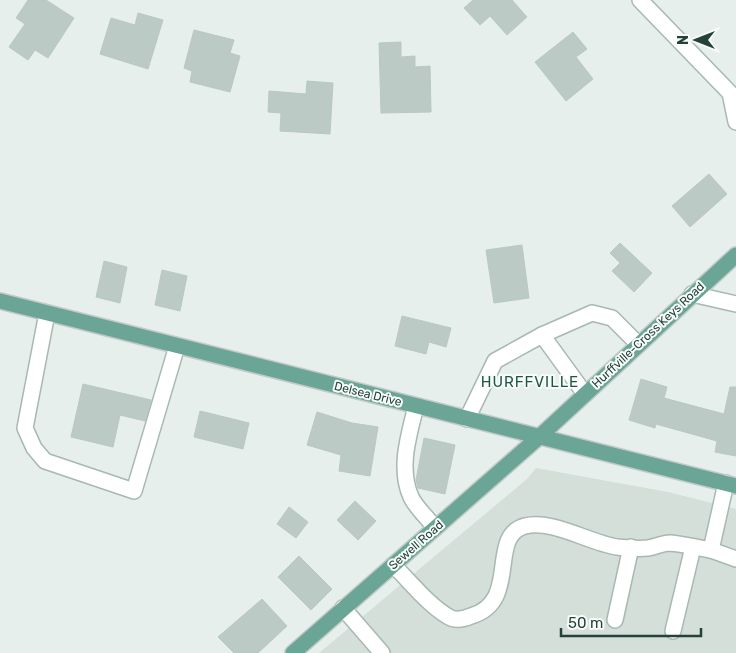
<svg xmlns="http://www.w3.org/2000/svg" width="736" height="653" font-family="Rubik,sans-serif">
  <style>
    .built { fill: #d4dfda }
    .building { fill: #bbcac4; stroke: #b8c9c2 }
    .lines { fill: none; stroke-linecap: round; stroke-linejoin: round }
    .minor-casing { stroke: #a8b8b2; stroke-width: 18 }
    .major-casing { stroke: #c2cac8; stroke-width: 18 }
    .minor { stroke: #fff; stroke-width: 15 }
    .major { stroke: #6aa596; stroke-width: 15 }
    .labels { text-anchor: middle; stroke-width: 4; stroke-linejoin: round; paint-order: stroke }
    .street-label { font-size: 12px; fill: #24423a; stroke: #f7fbf9 }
    .quarter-label { font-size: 15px; letter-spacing: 1px; fill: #1f5548; stroke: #f7fbf9 }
  </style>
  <rect width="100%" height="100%" fill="#e6efeb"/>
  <polygon class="built" points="536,468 668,492 736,509 736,653 319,653 527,479"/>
  <g class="building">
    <polygon points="28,0 46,0 74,18 48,58 35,50 28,60 9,47 25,24 16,18"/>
    <polygon points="473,0 512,0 527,17 507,35 490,16 480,25 464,8"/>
    <polygon points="138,13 163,20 148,69 100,54 111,18 135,25"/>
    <polygon points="194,30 234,40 230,53 240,56 230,92 190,82 192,71 184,68"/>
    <polygon points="573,32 587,49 576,57 593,79 566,101 535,62"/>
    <polygon points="401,42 401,57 415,56 415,67 430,66 431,112 381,113 379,43"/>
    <polygon points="307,81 333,83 330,134 280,131 281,113 268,112 269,91 306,94"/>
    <polygon points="709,174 727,194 690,227 672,206"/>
    <polygon points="620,243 652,273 634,292 612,271 620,263 610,253"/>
    <polygon points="522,245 529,298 494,303 486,250"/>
    <polygon points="104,261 127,267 120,303 96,297"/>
    <polygon points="162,270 187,276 180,311 155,305"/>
    <polygon points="402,316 451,328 446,347 429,342 426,354 395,346"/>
    <polygon points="641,379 667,387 664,398 724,414 730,387 736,387 736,456 715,452 717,441 656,424 655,428 629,420"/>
    <polygon points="83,384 151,400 145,421 120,415 113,447 71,437"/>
    <polygon points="200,411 249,423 243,449 194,437"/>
    <polygon points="317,412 352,423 378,427 370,476 339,471 341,455 307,445"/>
    <polygon points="424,438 455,445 445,494 418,488 416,480"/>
    <polygon points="355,501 376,521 358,540 337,520"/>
    <polygon points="289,507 308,522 296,538 277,524"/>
    <polygon points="299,556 332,589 311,610 278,577"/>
    <polygon points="262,599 287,626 258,653 234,653 218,637"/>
  </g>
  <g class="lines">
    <defs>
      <g id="minor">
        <polyline points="640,0 730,93 736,122"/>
        <polyline points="692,294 736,304"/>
        <polyline points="47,313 25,428 34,448 45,461 134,491 177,346"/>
        <polyline points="542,335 585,394"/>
        <path d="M416,406C409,435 398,468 411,497C416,508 428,518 435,528"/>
        <polyline points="467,419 495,361 542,335 592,313 612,318 638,344"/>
        <polyline points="711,550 736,559"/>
        <path d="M393,565C410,581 428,605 449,617C456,621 464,619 471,616C521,602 487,536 525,526C552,519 590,543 617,547C626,548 638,549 648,548C655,547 663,543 670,543C684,544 698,548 711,550L726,483"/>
        <polyline points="343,608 382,653"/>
        <polyline points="615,620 631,547"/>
        <polyline points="673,631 693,547"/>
      </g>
      <g id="major">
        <polyline points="0,301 736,486"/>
        <polyline points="293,653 539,437 736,255"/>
      </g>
    </defs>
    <use href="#minor" class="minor-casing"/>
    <use href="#major" class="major-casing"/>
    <use href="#minor" class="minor"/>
    <use href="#major" class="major"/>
  </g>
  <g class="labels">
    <g class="street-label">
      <text transform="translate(648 335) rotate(-43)" y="4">Hurffville-Cross Keys Road</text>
      <text transform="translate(368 394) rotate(14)" y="4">Delsea Drive</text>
      <text transform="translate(416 545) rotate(-41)" y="4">Sewell Road</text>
    </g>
    <g class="quarter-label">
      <text x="530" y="387">HURFFVILLE</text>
    </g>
  </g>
  <g transform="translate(696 40) rotate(270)" stroke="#f7fbf9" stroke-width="4" paint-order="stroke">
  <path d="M0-4L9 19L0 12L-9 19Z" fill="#24423a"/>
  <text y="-8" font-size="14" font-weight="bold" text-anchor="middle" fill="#24423a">N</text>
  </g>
  <path d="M561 628v8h140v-8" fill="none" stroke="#24423a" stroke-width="2.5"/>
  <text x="568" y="628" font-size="15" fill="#24423a" stroke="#f7fbf9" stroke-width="4" paint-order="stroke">50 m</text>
</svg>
